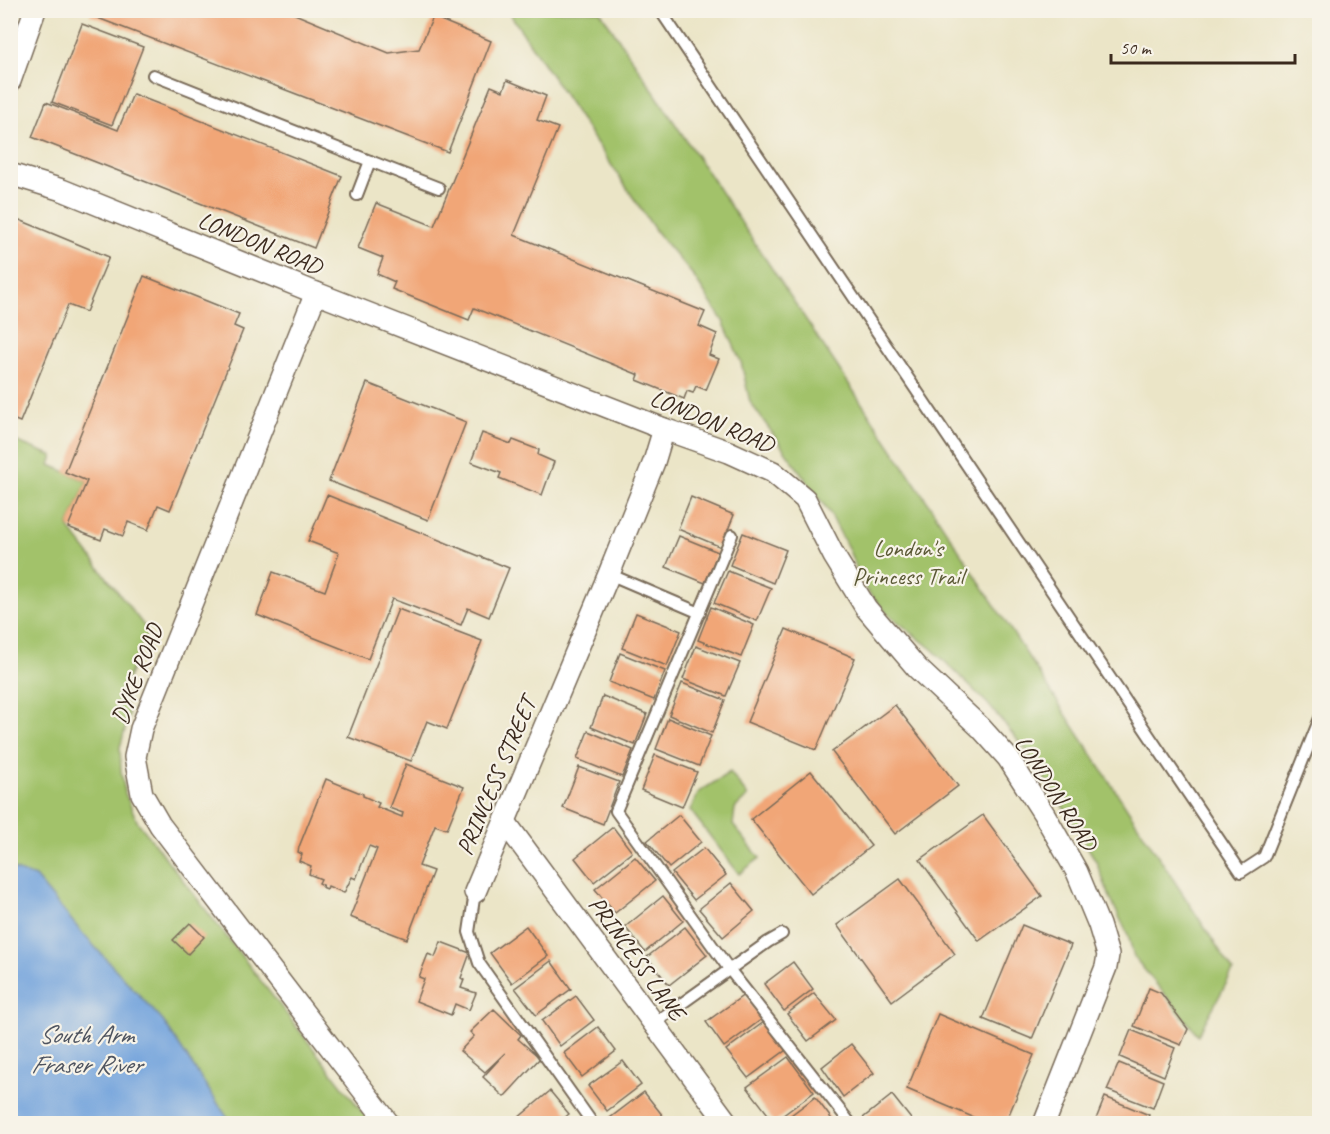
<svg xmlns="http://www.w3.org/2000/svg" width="1330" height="1134" font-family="Caveat,sans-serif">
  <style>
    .green { fill: #a2c26a; stroke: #6e7644; stroke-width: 1.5 }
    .water { fill: #71a2dc; stroke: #56667d; stroke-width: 1.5 }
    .building { fill: #f1a677 }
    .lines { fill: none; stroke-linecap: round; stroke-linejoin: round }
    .lane-casing { stroke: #796b59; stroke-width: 14 }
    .street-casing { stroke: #796b59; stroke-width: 24 }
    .lane { stroke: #fff; stroke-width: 10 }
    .street { stroke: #fff; stroke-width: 21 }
    .labels { text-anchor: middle; stroke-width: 4.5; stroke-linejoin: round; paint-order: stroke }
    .street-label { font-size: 24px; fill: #3b2a1e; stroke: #f7f3e8 }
    .park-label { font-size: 24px; fill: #5a5835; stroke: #f7f3e8 }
    .water-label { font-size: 26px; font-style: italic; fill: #4e5460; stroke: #f7f3e8 }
  </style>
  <rect width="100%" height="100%" fill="#f7f3e8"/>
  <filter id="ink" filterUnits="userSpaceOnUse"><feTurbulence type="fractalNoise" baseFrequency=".0167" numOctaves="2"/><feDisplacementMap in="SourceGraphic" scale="12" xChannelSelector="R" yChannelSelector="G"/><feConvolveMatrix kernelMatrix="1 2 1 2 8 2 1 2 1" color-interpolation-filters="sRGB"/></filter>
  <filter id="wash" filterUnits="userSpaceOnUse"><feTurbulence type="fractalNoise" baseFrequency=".008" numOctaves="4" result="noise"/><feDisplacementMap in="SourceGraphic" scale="24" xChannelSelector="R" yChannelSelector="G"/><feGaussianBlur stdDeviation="1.35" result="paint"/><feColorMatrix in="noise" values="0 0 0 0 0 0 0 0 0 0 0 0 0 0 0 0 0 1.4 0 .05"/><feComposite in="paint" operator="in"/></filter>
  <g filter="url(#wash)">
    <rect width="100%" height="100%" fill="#ebe5c7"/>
    <g class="green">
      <polygon points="508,11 600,11 612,29 919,489 1233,971 1198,1035 1134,957 1128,935 1111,900 1096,861 1067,813 1026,750 987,703 933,650 887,613 866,590 847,546 829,512 750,402 741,362 723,321 692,274 657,233"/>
      <polygon points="10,439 53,456 50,465 87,481 68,527 148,631 122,692 129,716 120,747 121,771 125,793 137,821 371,1123 11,1123"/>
      <polygon points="730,772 748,796 735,808 733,825 760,858 739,874 690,810 699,792"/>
    </g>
    <polygon class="water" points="10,868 35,877 84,935 163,1021 231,1123 11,1123"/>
    <g id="blocks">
      <g class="building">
        <polygon points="92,10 285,10 389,53 419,49 433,17 491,41 448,152 90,15"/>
        <polygon points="82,24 143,47 112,125 52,102"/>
        <polygon points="507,80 546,96 537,120 558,128 514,235 705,312 699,326 717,334 709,355 719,359 706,390 696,386 693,393 687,391 684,399 637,380 639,375 474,308 469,320 392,289 395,282 377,274 383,258 358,248 376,203 434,226 491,86 503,91"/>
        <polygon points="133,94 342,176 314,248 32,137 46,102 118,130"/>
        <polygon points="10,216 109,257 86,312 68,305 20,422 10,418"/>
        <polygon points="144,276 239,314 234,326 243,330 170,510 158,505 148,530 128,522 123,536 105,529 101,540 68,527 87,481 65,472"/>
        <polygon points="367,383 466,422 428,520 329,481"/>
        <polygon points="482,433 511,444 513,440 539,450 538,455 554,462 542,495 499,478 501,473 471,462"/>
        <polygon points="327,495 509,568 489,617 468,608 461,625 392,599 368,659 257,615 273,572 325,591 339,553 308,541"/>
        <polygon points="691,497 734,515 721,547 678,529"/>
        <polygon points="743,533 786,550 773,583 730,565"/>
        <polygon points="679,536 718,552 705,583 666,567"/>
        <polygon points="728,571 771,588 757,621 714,603"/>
        <polygon points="711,607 754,625 741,657 698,640"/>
        <polygon points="398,609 482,641 447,729 427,721 411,761 348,737"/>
        <polygon points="636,613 681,631 667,666 622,648"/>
        <polygon points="786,629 855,658 816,750 747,722"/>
        <polygon points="696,646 740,663 726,696 683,679"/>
        <polygon points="620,653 665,671 654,700 609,682"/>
        <polygon points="682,683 725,700 712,733 669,715"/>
        <polygon points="603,696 647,714 635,745 591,727"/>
        <polygon points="895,705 958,786 895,834 832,752"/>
        <polygon points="668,718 711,736 699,766 656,749"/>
        <polygon points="588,731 633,750 622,777 577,759"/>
        <polygon points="655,755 697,772 682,807 641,790"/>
        <polygon points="406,764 464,787 447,829 435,825 419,866 433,871 407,939 350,917 377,849 369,846 356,879 352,877 344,893 328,886 327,889 322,887 323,885 319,883 321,879 309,874 311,866 299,861 302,854 298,852 299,847 326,779 363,794 363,796 379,803 377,807 402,817 403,813 389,808"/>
        <polygon points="579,767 619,782 603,824 563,808"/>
        <polygon points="811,771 871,846 811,894 751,819"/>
        <polygon points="679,815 701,842 669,868 647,841"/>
        <polygon points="983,815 1042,896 979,941 920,860"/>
        <polygon points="613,827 632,852 594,882 575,858"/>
        <polygon points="704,848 726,875 694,900 672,873"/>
        <polygon points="635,857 655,881 615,913 595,889"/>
        <polygon points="900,879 955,954 892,1001 837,925"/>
        <polygon points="731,883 754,911 723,937 699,909"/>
        <polygon points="663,896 683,921 645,952 625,927"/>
        <polygon points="190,923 204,937 188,954 173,940"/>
        <polygon points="1022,925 1071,945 1032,1039 983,1019"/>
        <polygon points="526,926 548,956 512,983 490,953"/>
        <polygon points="685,927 707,955 669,985 647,957"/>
        <polygon points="441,942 470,953 461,978 464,980 461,988 476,993 469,1010 455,1004 451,1015 416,1001 424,979 419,977 428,954 435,957"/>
        <polygon points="551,961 571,989 536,1015 515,988"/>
        <polygon points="793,962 813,989 784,1011 764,984"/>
        <polygon points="1149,988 1161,993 1188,1029 1181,1045 1134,1026"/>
        <polygon points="814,993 836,1020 808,1041 787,1014"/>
        <polygon points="744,995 762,1019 724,1047 706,1022"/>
        <polygon points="576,996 594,1020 560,1046 542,1021"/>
        <polygon points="494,1009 521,1035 518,1039 540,1058 504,1097 483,1077 505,1053 485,1072 460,1051 474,1036 470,1032"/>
        <polygon points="938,1014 1034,1055 1005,1124 989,1124 907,1089"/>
        <polygon points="764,1022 786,1050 748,1078 726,1050"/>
        <polygon points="598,1027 616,1051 582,1077 564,1053"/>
        <polygon points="1131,1030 1175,1048 1164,1076 1120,1057"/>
        <polygon points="851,1044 874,1073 843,1097 822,1067"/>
        <polygon points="788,1057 814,1092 774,1122 747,1087"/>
        <polygon points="623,1061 641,1085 607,1111 588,1086"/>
        <polygon points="1119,1063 1163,1081 1153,1108 1107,1090"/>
        <polygon points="550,1091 569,1114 557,1124 511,1124"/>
        <polygon points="644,1092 663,1116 653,1124 614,1124 610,1118"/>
        <polygon points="892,1095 915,1124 867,1124 863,1118"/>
        <polygon points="815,1097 834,1122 832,1124 779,1124"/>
        <polygon points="1105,1097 1149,1115 1146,1124 1094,1124"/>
      </g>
    </g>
  </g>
  <g filter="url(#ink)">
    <use href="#blocks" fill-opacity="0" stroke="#796b59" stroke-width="1.5"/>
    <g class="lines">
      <defs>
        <g id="lane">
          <polyline points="660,10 1241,872 1264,857 1320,718"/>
          <polyline points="153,75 370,161 357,195"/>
          <polyline points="370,161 439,188"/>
          <polyline points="732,535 616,811 729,969 851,1124"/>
          <polyline points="609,574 700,613"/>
          <polyline points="475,892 469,932 479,963 593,1124"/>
          <polyline points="653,1024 768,942 782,934"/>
        </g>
        <g id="street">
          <polyline points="10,81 35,10"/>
          <polyline points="10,174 62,190 316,293 664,429 729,452 773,472 805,499 834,556 866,608 917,668 981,728 1008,758 1044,814 1077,872 1099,925 1108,955 1106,967 1044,1124"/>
          <polyline points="316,293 141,729 135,757 142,794 160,825 389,1124"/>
          <polyline points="505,822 728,1124"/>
          <polyline points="475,892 609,574 654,462 664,429"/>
        </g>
      </defs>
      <use href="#lane" class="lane-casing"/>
      <use href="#street" class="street-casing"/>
      <use href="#lane" class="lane"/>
      <use href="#street" class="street"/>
    </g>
  </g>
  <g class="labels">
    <g class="street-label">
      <text transform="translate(260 243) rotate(22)" y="8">LONDON ROAD</text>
      <text transform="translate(712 421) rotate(22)" y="8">LONDON ROAD</text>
      <text transform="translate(137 674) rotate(-69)" y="8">DYKE ROAD</text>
      <text transform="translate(496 776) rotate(-67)" y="8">PRINCESS STREET</text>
      <text transform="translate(1056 793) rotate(57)" y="8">LONDON ROAD</text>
      <text transform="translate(637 958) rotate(54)" y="8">PRINCESS LANE</text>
    </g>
    <g class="park-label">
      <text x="908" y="556">London's<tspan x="908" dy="28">Princess Trail</tspan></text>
    </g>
    <g class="water-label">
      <text x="86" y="1043">South Arm<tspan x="86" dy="30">Fraser River</tspan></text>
    </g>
  </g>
  <rect width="1330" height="1134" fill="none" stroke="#f7f3e8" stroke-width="36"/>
  <path d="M1111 54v9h184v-9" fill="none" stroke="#3b2a1e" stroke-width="3"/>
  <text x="1120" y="54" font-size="18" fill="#3b2a1e" stroke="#f7f3e8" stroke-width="4.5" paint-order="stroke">50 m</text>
</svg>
